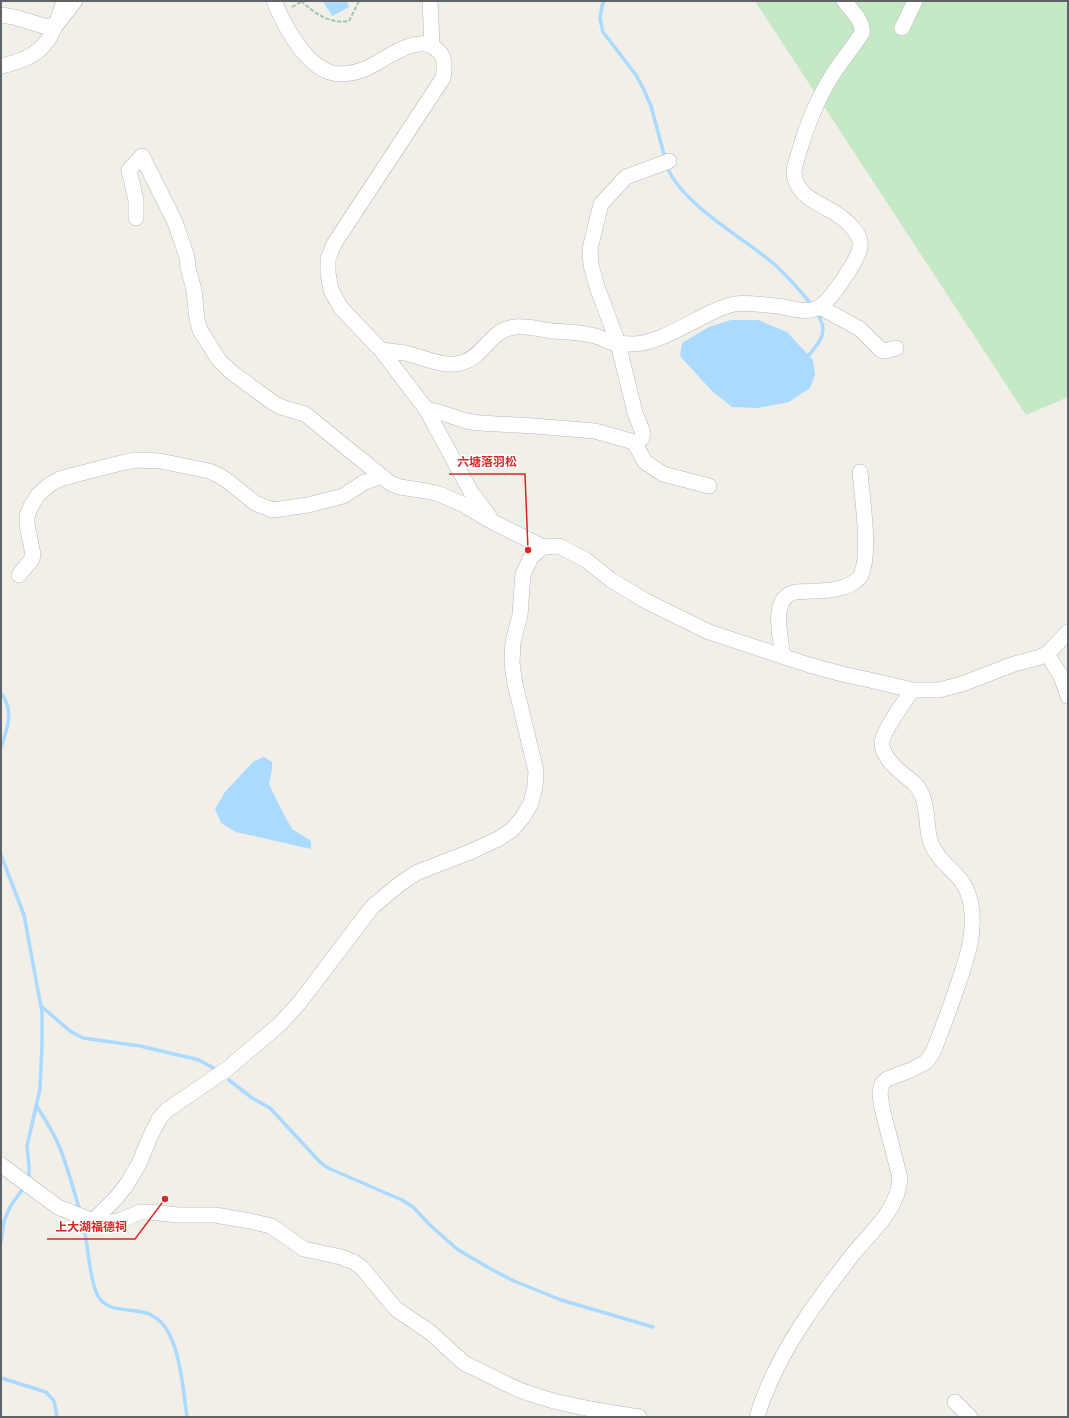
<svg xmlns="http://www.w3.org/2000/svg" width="1069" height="1418" font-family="'IBM Plex Sans','Noto Sans TC',sans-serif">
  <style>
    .green { fill: #c5e8c5 }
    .water { fill: #aadaff }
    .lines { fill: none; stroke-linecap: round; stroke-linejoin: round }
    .stream { stroke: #aadaff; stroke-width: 3.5 }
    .minor-casing { stroke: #b5b8bc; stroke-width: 16 }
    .path { stroke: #9cc7a9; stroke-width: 2; stroke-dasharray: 4 2; stroke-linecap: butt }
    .minor { stroke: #fff; stroke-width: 15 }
    .leader { fill: none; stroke: #d62828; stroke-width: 1.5 }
    .callout-dot { fill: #d62828; stroke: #fff; stroke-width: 1.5 }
    .callout-label { font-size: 12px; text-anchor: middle; font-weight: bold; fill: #d62828; stroke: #fff; stroke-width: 3; stroke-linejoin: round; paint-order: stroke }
  </style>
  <rect width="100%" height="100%" fill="#f1efe8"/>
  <polygon class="green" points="755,1 1068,1 1068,397 1026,415"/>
  <g class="water">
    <polygon points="321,1 347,1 349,7 332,16 324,3"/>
    <polygon points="731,320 758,320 787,332 813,360 815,375 810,388 789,402 758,408 732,407 712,391 680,356 682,343 709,327"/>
    <polygon points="264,757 272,762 272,770 269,784 281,809 292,829 311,841 311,849 236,832 221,823 215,809 225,792 254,761"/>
  </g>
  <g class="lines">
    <g class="stream">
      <polyline points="604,1 602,6 600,19 603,32 636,75 643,88 651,106 665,158"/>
      <path d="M667,166C680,202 738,235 768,259C785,272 799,290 813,306"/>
      <path d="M809,355C821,341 829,331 817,313"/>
      <path d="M1,693C15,712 7,728 1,748"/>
      <polyline points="1,855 24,915 42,1012 42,1046 40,1089 27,1146 29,1166 29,1176 27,1180"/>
      <polyline points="41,1006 70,1031 83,1038 140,1046 191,1058 199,1060 217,1070"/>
      <polyline points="229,1080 252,1098 270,1108 320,1162 328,1168 402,1200 413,1207 430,1225 457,1249 489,1268 514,1281 561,1300 653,1327"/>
      <path d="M36,1105C44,1118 53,1131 59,1146C68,1167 73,1189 80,1211"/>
      <path d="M84,1228C88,1246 90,1286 100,1299C109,1310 123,1309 136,1311C143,1312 150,1313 156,1318C180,1334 183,1390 187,1417"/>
      <polyline points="1,1242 4,1221 10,1207 24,1187"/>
      <polyline points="1,1378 46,1392 54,1401 57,1417"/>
    </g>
    <defs>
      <g id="minor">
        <path d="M274,1C284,25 304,63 329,72C340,76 355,73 365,69C384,61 416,33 435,48C446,56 445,65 443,78L334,244L328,259V273L331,290L341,308L381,350L426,409L471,492L489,516"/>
        <polyline points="430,1 432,45"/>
        <polyline points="1,15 14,17 47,27 57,24 75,1"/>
        <polyline points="902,28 915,1"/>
        <path d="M1,66C44,57 52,40 64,1"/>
        <polyline points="136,218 136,200 129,170 142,156 175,222 187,257 188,268 194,290 197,319 200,330 219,360 230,371 272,402 281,407 305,414 390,483 400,487 426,491 439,494 462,504 493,522 543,547 559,546 586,560 611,580 646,601 709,632 809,665 846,675 870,680 912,690 939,690 962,684 1014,664 1037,658 1047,654 1061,676 1068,696"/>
        <polyline points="820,307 860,329 881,350 885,351 896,348"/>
        <path d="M381,350C389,351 397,352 405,353C423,357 445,369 464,362C485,355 491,329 515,327C527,326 540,329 551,331C566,332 581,332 595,336C600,337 605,340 610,342C617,344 626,344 634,344C657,343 686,325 708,314C716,310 725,306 734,304C748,302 764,305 778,306C792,308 808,315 821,306C831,299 859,259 860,247C863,232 840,215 828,209C813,200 796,194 794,173C794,165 798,157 800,149C806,128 818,98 830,79C839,63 852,49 862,33C864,21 851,10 844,1"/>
        <polyline points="426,409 442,413 466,421 479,423 534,426 595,431 634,442 639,441 642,438 643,433 635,413 618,343 597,287 591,265 590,249 601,204 626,177 669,161"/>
        <polyline points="634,442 645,462 663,474 709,486"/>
        <polyline points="19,575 32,559 33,554 27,525 27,516 31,506 38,495 49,485 60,479 74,475 125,462 136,460 160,461 209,471 220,476 229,482 255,503 273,510 308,505 343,496 363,483 381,476"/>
        <polyline points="1047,654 1068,632"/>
        <path d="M783,656C781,640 771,603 790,594C796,590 821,592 830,590C835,590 840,588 844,587C850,585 859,580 861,575C871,554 862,496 860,472"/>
        <path d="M1,1165L58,1207L93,1221L104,1223L119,1221L140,1212H150L178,1215H215L250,1221L271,1226L304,1249L341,1257L354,1262L362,1268L396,1309L430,1332L464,1363L472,1367C492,1376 511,1388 531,1394C565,1406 603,1411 639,1417"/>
        <polyline points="93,1221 117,1197 127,1184 139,1164 150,1137 159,1119 167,1110 227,1069 280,1024 300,1002 372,907 401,883 418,872 470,852 498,839 512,830 523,817 531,803 535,787 536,771 515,684 512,663 513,642 520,615 523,574 531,557 543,547"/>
        <polyline points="955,1402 970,1417"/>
        <path d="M757,1417C767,1383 785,1350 804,1321C819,1298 836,1276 853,1254C872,1231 898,1210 900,1178L882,1108L880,1093L882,1084L887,1079L911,1070L926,1062L933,1052C941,1032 949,1011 956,990C966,961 976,935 971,905C966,875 949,873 935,851C924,835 930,813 922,795C917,782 905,777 896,768C889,761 883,754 882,745C880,734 906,700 912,690"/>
      </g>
    </defs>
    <use href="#minor" class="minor-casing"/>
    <g class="path">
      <path d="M301,1C316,14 329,24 349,21L359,1"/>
      <polyline points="292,7 301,2"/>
    </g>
    <use href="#minor" class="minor"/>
  </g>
  <path class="leader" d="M528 550L525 474H449M165 1199L135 1239H47"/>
  <g class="callout-dot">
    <circle cx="528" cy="550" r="4"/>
    <circle cx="165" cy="1199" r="4"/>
  </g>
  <g class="callout-label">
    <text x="487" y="466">六塘落羽松</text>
    <text x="91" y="1231">上大湖福德祠</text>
  </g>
  <rect width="1069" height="1418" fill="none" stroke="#5f6368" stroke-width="4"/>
</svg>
